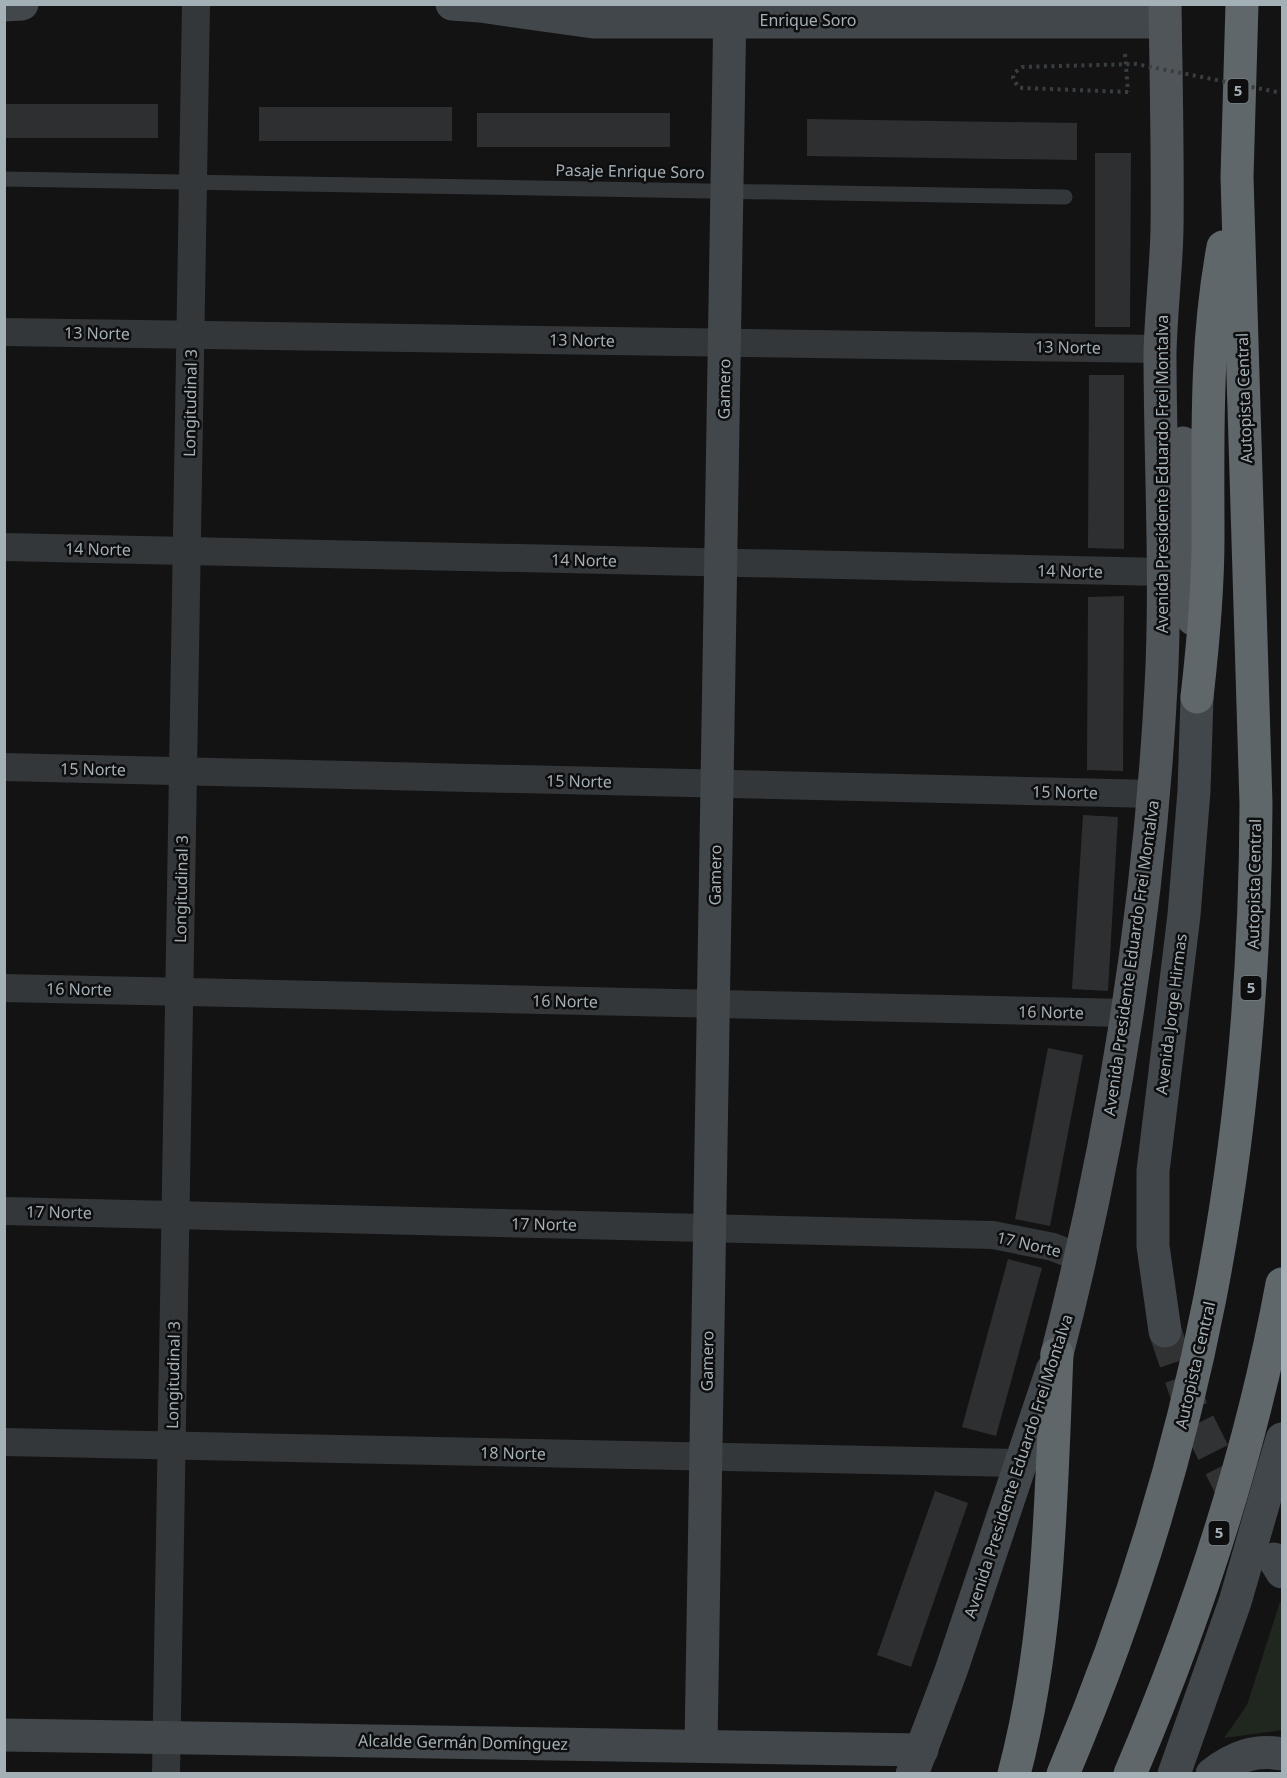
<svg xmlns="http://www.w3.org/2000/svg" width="1287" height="1778" font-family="'Noto Sans',sans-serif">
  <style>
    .grass { fill: #20271f }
    .building { fill: #2e2f31 }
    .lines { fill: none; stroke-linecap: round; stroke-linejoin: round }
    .secondary-tunnel { stroke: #303234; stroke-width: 33; stroke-dasharray: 33 16; stroke-linecap: butt }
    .path { stroke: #393e41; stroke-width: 4; stroke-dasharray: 3 4.5; stroke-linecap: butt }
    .lane { stroke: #33373a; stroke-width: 15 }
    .street { stroke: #33373a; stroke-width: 28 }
    .secondary { stroke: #41474a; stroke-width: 33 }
    .primary { stroke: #4f5559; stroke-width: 33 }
    .highway { stroke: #5f676b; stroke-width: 33 }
    .path-bridge { stroke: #393e41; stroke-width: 4; stroke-dasharray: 3 4.5; stroke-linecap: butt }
    .labels { text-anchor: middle; stroke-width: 5; stroke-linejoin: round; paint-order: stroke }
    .shield { fill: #0e0e0f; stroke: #767f84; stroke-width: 1.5 }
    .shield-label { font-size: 15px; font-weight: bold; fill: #a3b0b6 }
    .street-label { font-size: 16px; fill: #a3b0b6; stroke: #0e0e0f }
  </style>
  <rect width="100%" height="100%" fill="#131314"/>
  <polygon class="grass" points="1280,1602 1282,1605 1282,1730 1224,1738 1247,1705"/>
  <g class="building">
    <rect x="4" y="104" width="154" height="34"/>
    <rect x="259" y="107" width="193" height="34"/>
    <rect x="477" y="113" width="193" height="34"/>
    <polygon points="807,119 1077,123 1077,160 807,156"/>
    <polygon points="1095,153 1131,153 1130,327 1095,327"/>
    <polygon points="1089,375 1124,375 1124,549 1088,548"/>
    <polygon points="1124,596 1123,771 1087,770 1088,597"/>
    <polygon points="1083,815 1118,817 1108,991 1072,989"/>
    <polygon points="1048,1048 1083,1055 1050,1226 1015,1219"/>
    <polygon points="1008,1259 1042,1268 996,1436 962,1427"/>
    <polygon points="935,1491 968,1503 911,1667 877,1655"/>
  </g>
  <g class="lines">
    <polyline class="secondary-tunnel" points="1165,1331 1192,1410 1242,1510"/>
    <polyline class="path" points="1125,54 1128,92"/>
    <polyline class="lane" points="4,179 1065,197"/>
    <g class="street">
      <polyline points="4,332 1160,349"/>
      <polyline points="4,547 1163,572"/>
      <polyline points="4,767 1154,794"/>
      <polyline points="4,988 1126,1013"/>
      <polyline points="4,1211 993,1235 1053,1247 1081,1258"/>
      <polyline points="4,1442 1022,1463"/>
      <polyline points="166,1774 196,4"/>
    </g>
    <g class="secondary">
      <polyline points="452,4 480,6 593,22 1165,22"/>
      <polyline points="4,5 22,4"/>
      <polyline points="1165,1331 1153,1246 1153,1171 1184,915 1194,791 1197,697"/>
      <polyline points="1274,1559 1282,1572"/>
      <polyline points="4,1735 922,1750"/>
      <polyline points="701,1746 730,4"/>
      <polyline points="912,1774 951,1671 1052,1370"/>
      <polyline points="1174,1774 1235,1602 1282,1439"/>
      <path d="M1212,1774C1234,1757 1255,1749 1282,1754"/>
    </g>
    <g class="primary">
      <polyline points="1183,443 1193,619"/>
      <path d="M1057,1354C1113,1136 1149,912 1161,687C1167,576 1160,464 1160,353C1161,312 1166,271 1167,230C1168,155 1166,79 1165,4"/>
    </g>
    <g class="highway">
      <path d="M1197,697C1203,644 1208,591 1208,538C1208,440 1205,344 1223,247"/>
      <path d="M1014,1774C1050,1638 1051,1494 1057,1354"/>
      <path d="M1063,1774C1198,1456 1255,1148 1256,804L1237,177L1242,4"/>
      <path d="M1130,1774C1197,1617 1251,1452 1282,1284"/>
    </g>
    <polyline class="path-bridge" points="1128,92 1023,88 1018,87 1013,78 1014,73 1022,67 1136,64 1282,93"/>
  </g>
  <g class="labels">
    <g class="shield">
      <rect x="1227.5" y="79" width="21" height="24" rx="4.5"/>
      <rect x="1240.5" y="976" width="21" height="24" rx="4.5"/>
      <rect x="1208.5" y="1521" width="21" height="24" rx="4.5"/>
    </g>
    <g class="shield-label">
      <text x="1238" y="96">5</text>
      <text x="1251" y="993">5</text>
      <text x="1219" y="1538">5</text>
    </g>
    <g class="street-label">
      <text x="808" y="26">Enrique Soro</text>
      <text transform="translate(630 171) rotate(1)" y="6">Pasaje Enrique Soro</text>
      <text transform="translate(97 333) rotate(1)" y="6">13 Norte</text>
      <text transform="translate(582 340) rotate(1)" y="6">13 Norte</text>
      <text transform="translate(1068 347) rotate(1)" y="6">13 Norte</text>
      <text transform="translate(724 389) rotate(-89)" y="6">Gamero</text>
      <text transform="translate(1244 398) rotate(-92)" y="6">Autopista Central</text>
      <text transform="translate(190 403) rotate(-89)" y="6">Longitudinal 3</text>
      <text transform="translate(1162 474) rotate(-90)" y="6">Avenida Presidente Eduardo Frei Montalva</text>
      <text transform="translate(98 549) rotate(1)" y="6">14 Norte</text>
      <text transform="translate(584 560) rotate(1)" y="6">14 Norte</text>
      <text transform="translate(1070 571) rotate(1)" y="6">14 Norte</text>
      <text transform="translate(93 769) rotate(1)" y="6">15 Norte</text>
      <text transform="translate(579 781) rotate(1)" y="6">15 Norte</text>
      <text transform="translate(1065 792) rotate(1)" y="6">15 Norte</text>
      <text transform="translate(715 875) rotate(-89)" y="6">Gamero</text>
      <text transform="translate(1254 884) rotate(-89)" y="6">Autopista Central</text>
      <text transform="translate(181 889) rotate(-89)" y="6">Longitudinal 3</text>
      <text transform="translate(1131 958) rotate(-82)" y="6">Avenida Presidente Eduardo Frei Montalva</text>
      <text transform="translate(79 989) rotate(1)" y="6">16 Norte</text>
      <text transform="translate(565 1001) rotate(1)" y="6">16 Norte</text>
      <text transform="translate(1051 1012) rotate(1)" y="6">16 Norte</text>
      <text transform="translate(1171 1014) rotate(-83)" y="6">Avenida Jorge Hirmas</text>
      <text transform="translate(59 1212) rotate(1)" y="6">17 Norte</text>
      <text transform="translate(544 1224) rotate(1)" y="6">17 Norte</text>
      <text transform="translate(1029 1244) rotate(13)" y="6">17 Norte</text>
      <text transform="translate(707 1361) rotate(-89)" y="6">Gamero</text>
      <text transform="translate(1195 1365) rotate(-77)" y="6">Autopista Central</text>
      <text transform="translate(173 1375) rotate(-89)" y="6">Longitudinal 3</text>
      <text transform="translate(513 1453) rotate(1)" y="6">18 Norte</text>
      <text transform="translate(1018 1466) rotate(-72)" y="6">Avenida Presidente Eduardo Frei Montalva</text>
      <text transform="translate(463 1742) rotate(1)" y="6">Alcalde Germán Domínguez</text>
    </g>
  </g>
  <rect width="1287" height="1778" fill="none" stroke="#a3b0b6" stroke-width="12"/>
</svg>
